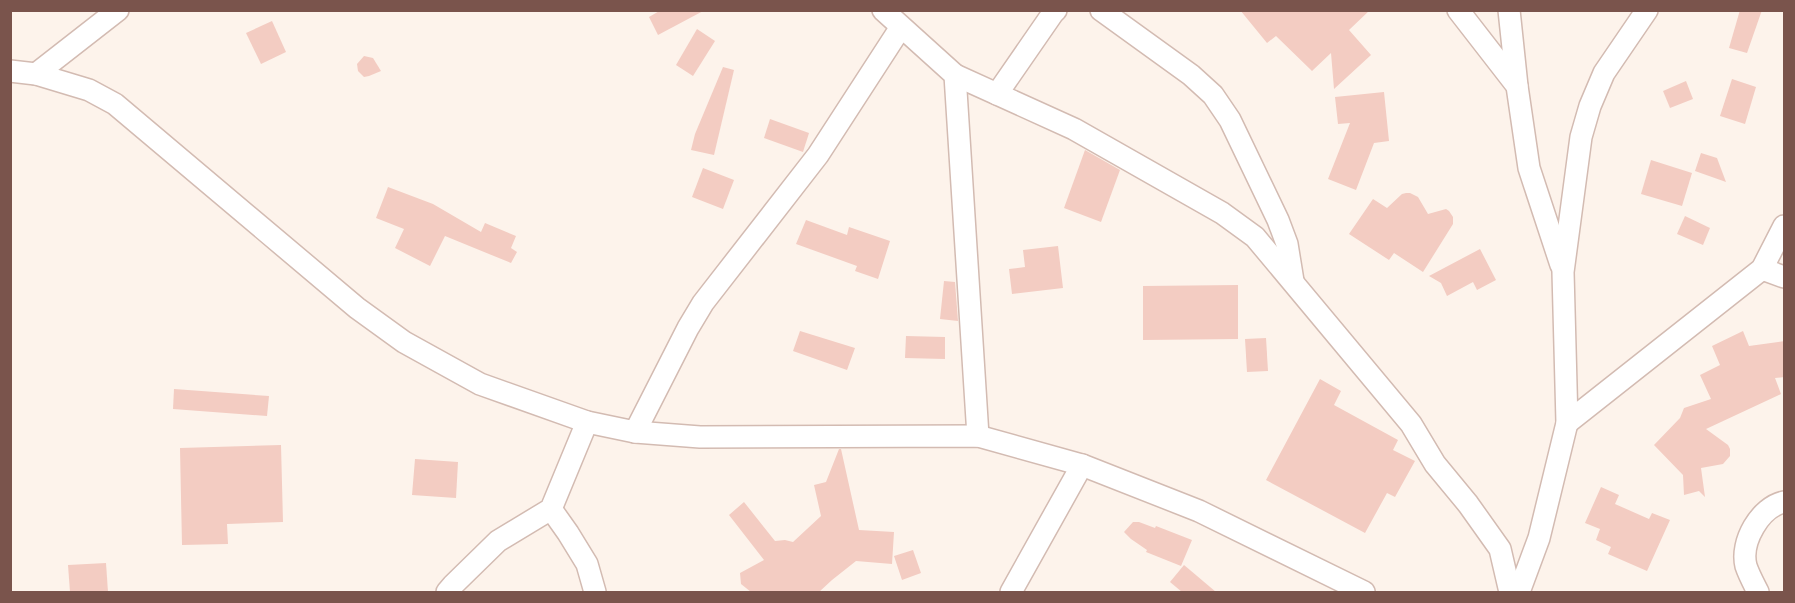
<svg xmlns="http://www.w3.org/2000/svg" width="1795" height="603" font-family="'Space Grotesk',sans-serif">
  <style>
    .building { fill: #f3ccc2 }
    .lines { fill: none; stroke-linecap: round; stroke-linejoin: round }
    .minor-casing { stroke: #d3bbb2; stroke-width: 24 }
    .minor { stroke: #fff; stroke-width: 21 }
  </style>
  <rect width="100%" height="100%" fill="#fdf3eb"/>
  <g class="building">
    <polygon points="661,10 705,10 658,35 649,17"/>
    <polygon points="1240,10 1370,10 1349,30 1371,55 1334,89 1331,53 1312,71 1276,36 1267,43"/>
    <polygon points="1740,10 1762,10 1747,53 1729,48"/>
    <polygon points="272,21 286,52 261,64 246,33"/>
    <polygon points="697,29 715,41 693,76 676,65"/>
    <polygon points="364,56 373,58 381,71 369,76 364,77 358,71 357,64"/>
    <polygon points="723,67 734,70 714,155 691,150 695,134"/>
    <polygon points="1732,79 1756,87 1745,124 1720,116"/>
    <polygon points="1686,81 1693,99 1670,108 1663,91"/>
    <polygon points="1384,92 1389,141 1374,143 1356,190 1328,179 1350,123 1338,124 1335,97"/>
    <polygon points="770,119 809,133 803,152 764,138"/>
    <polygon points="1085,150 1120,170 1101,222 1064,208"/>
    <polygon points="1701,153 1717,158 1726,182 1695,171"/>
    <polygon points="1651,160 1692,173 1682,206 1641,194"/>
    <polygon points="703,168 734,180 723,209 692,197"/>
    <polygon points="388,187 433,204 481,232 485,223 516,236 511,248 517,252 511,263 445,236 430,266 395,248 404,229 376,218"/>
    <polygon points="1406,193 1410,193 1418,197 1428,214 1446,209 1449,211 1453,217 1453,224 1423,272 1394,253 1389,260 1349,234 1373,199 1387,208 1402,194"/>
    <polygon points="1685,216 1710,228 1703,245 1677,234"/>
    <polygon points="806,220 847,235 849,227 890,241 878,279 855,271 857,266 796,244"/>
    <polygon points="1058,246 1063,288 1012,294 1009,269 1025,267 1023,250"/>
    <polygon points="1480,249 1496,280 1477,290 1473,282 1447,296 1441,283 1429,276"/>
    <polygon points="944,281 955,282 958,321 940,319"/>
    <polygon points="1238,285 1238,339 1143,340 1143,286"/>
    <polygon points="800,331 855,348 847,370 793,351"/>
    <polygon points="1743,331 1749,346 1785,341 1785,377 1775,378 1781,394 1706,429 1728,445 1730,449 1730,456 1723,464 1701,468 1705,497 1699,491 1684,495 1683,475 1654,445 1680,418 1684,408 1711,399 1700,375 1720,365 1712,346"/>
    <polygon points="906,336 945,337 945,359 905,358"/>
    <polygon points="1266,338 1268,371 1247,372 1245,339"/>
    <polygon points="1320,379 1341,391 1334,405 1398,440 1393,450 1415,461 1395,497 1387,493 1365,533 1266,480"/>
    <polygon points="174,389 269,396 267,416 173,409"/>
    <polygon points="281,445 283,522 227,524 228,544 182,545 180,448"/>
    <polygon points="839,449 841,449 859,530 894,532 892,564 856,561 832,580 819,592 751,592 741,584 740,573 764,560 729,515 744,502 775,541 785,540 793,542 821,516 814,485 826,482"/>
    <polygon points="415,459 458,462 456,498 412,495"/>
    <polygon points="1601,487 1619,495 1615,504 1649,519 1652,513 1670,520 1647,571 1608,554 1611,547 1596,540 1600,529 1585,523"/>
    <polygon points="1133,522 1139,522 1155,528 1156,526 1192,540 1181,566 1146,552 1147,550 1131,539 1124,532"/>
    <polygon points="913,550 921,573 902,580 894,556"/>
    <polygon points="106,563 108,592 70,592 68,565"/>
    <polygon points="1184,565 1216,592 1182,592 1170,582"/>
  </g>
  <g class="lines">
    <defs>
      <g id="minor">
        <polyline points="883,10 955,75 978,436"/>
        <polyline points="1101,10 1191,75 1213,95 1230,120 1278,220 1287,244 1293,281"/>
        <polyline points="1458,10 1517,86 1529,168 1561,265"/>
        <polyline points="1509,10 1517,86"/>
        <polyline points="10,71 36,74 89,90 115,104 357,308 404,342 480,384 587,422 635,432 700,437 978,436 1082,465 1199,511 1364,592"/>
        <polyline points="36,74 118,10"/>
        <polyline points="955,75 1074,129 1222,213 1255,237 1411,424 1435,464 1468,504 1500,549 1510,592"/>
        <polyline points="997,94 1053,13 1056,10"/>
        <polyline points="1762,269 1784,277"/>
        <polyline points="1567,423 1762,269 1784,226"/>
        <polyline points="635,432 688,328 703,303 818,155 901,27"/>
        <polyline points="551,509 568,533 587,564 595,592"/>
        <polyline points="447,592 453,585 498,541 551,509 587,422"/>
        <polyline points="1011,592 1082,465"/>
        <polyline points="1519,592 1539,538 1567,423 1563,272 1581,137 1590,106 1604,73 1647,10"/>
        <path d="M1758,592C1754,584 1749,575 1746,566C1740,542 1760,507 1784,502"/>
      </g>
    </defs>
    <use href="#minor" class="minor-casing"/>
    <use href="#minor" class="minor"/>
  </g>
  <rect width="1795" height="603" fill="none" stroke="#7a544c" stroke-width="24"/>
</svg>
